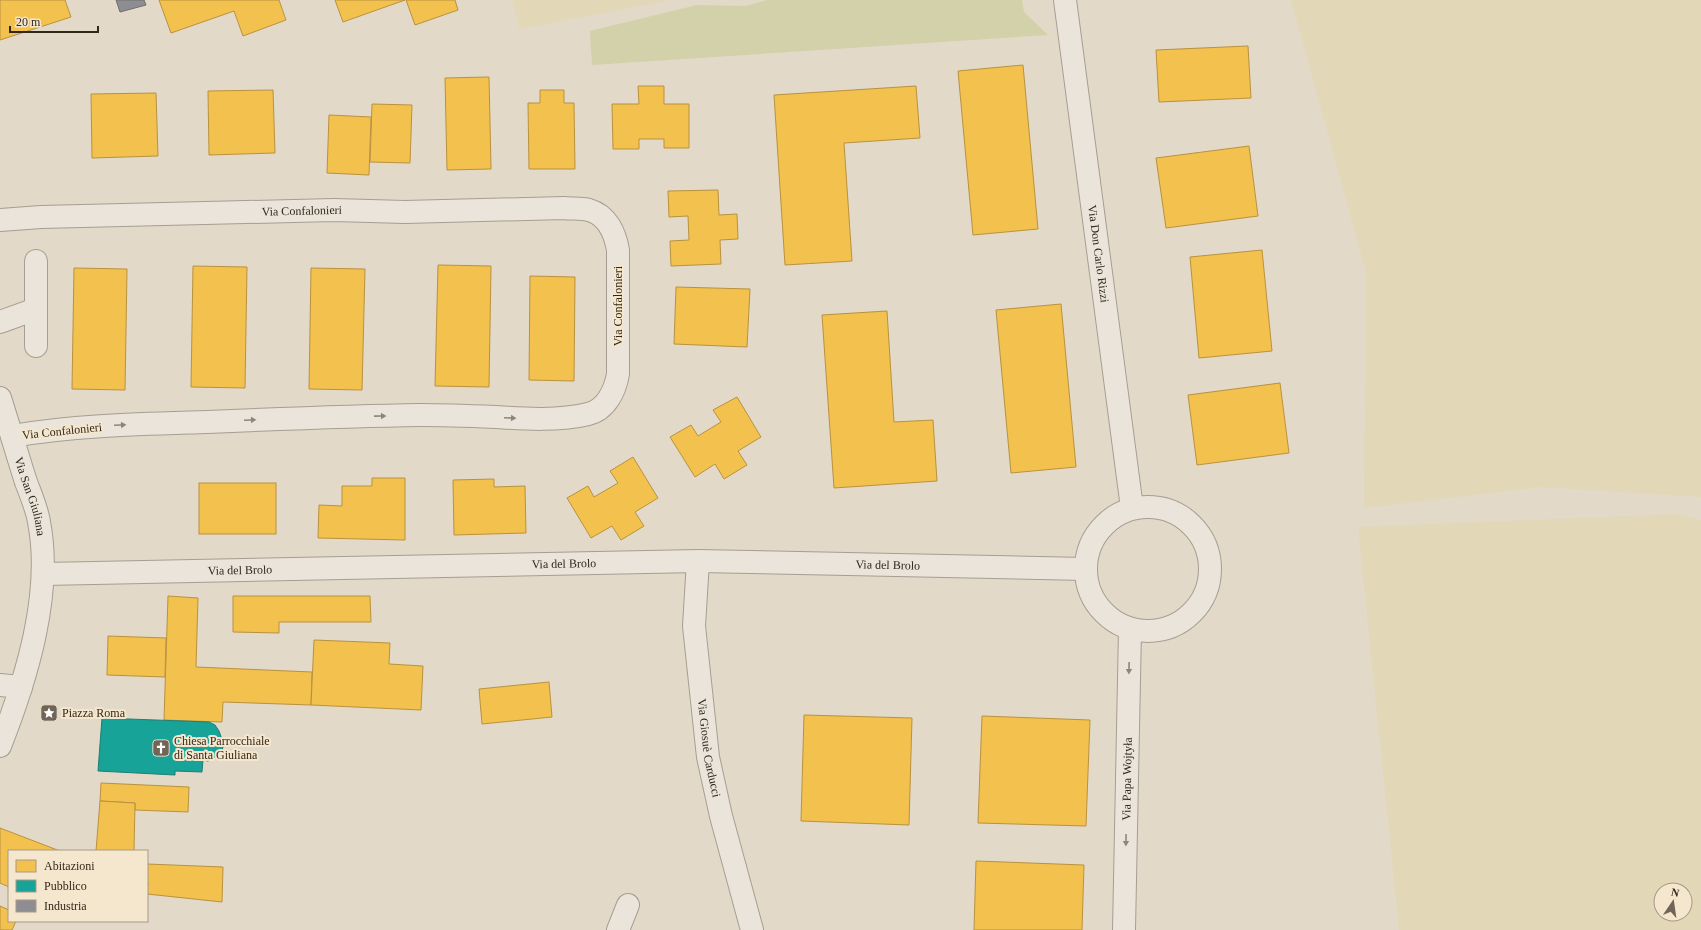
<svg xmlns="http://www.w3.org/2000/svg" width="1701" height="930" font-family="Georgia,serif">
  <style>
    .farmland { fill: #e2d8b8; fill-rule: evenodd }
    .green { fill: #d2d1aa }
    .homes { fill: #f2c14e; stroke: #b9923f }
    .public { fill: #17a398; stroke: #1f7e72 }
    .industry { fill: #8d8d92; stroke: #726e6e }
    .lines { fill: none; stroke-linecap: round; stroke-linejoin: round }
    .minor-casing { stroke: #a69e92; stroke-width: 24 }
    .minor { stroke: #eae4da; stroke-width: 22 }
    .oneway { fill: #8e857a }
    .labels { text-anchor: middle; stroke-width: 4; stroke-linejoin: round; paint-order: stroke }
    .street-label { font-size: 12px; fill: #33261b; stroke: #f4e7cd }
    .poi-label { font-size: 12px; fill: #33261b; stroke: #f4e7cd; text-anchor: start }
  </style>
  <rect width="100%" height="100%" fill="#e2d9c8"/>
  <g class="farmland">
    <polygon points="512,0 671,0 520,29"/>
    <polygon points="1291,0 1701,0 1701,497 1540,487 1364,508 1366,272"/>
    <path d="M1676,514L1701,520V930H1399L1358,527ZM1661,890H1685V914H1661Z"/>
  </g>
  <polygon class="green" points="767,0 1022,0 1024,12 1048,35 592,65 590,31 697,5 746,6"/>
  <g class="homes">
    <polygon points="0,0 65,0 71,17 0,40"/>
    <polygon points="159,0 279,0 286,20 243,36 234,11 171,33"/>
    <polygon points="335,0 405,0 343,22"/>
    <polygon points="406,0 455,0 458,10 415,25"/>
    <polygon points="1248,46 1251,98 1159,102 1156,50"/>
    <polygon points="1023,65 1038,229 973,235 958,71"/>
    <polygon points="489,77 491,169 447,170 445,78"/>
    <polygon points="638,86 664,86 664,104 689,104 689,148 664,148 664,139 639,139 639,149 613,149 612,104 639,104"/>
    <polygon points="916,86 920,138 844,143 852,261 785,265 774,95"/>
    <polygon points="273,90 275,153 209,155 208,91"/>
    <polygon points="540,90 564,90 564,103 574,103 575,169 529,169 528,103 540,103"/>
    <polygon points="156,93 158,156 92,158 91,94"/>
    <polygon points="372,104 412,105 410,163 370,162"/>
    <polygon points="329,115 371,117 369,175 327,173"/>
    <polygon points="1249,146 1258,216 1166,228 1156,158"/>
    <polygon points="718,190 719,215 737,214 738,239 720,240 721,264 671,266 670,241 689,240 688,216 669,217 668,191"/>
    <polygon points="1262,250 1272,351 1199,358 1190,257"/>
    <polygon points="438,265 491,266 489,387 435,386"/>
    <polygon points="193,266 247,267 245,388 191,387"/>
    <polygon points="74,268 127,269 125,390 72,389"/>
    <polygon points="311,268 365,269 362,390 309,389"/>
    <polygon points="530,276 575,277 574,381 529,380"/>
    <polygon points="676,287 750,289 747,347 674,344"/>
    <polygon points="1061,304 1076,467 1011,473 996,310"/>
    <polygon points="887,311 894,422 933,420 937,481 834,488 822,315"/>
    <polygon points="1280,383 1289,453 1197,465 1188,395"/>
    <polygon points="737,397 761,437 738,451 747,465 724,479 715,464 695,477 670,437 691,425 698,436 721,422 713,410"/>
    <polygon points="633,457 658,498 635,512 644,526 621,540 612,526 591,538 567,498 588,486 594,497 618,483 610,471"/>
    <polygon points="372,478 405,478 405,540 318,538 319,505 342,506 342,486 372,486"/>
    <polygon points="494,479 494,487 525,486 526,533 454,535 453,480"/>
    <rect x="199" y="483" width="77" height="51"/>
    <polygon points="168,596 198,598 196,667 312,672 311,705 223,702 222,722 164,720"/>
    <polygon points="233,596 370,596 371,622 279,622 279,633 233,632"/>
    <polygon points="108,636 166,638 165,677 107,675"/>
    <polygon points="314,640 390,643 389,664 423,666 421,710 311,705"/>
    <polygon points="549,682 552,717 482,724 479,689"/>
    <polygon points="804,715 912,718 909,825 801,821"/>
    <polygon points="982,716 1090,720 1086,826 978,823"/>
    <polygon points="101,783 189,787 188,812 135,810 135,803 100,801"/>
    <polygon points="100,801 135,803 134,851 96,851"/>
    <polygon points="0,828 60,851 9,851 9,887 0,883"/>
    <polygon points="976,861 1084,865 1082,930 974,930"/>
    <polygon points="147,864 223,867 222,902 147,894 148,883 147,882"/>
    <polygon points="0,906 9,910 9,921 16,921 12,930 0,930"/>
  </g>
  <polygon class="public" points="102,718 209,722 215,725 219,731 224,745 221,752 215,757 208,761 203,760 202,772 175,771 175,775 98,771"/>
  <polygon class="industry" points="116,0 144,0 146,5 120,12"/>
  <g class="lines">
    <defs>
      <g id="minor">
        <path id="s1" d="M1065,0L1132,508"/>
        <path id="s2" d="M0,220L41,217L334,210L405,212L564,208C571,209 581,208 589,210C607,215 615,233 618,250V374C615,391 606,410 588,414C560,421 525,419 496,417C471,416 445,415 420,415C349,416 278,419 207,422C142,424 76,425 12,436"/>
        <polyline points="0,322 36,309"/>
        <polyline points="36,346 36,261"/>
        <path id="s3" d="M0,398C9,426 17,454 26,482C31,495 37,509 39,522C53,594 26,680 0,746"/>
        <circle cx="1148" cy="569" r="62"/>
        <path id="s4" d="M698,561L694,626L708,757L721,816L752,930"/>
        <path id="s5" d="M44,574L698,561L1085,569"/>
        <polyline points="0,685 21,687"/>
        <polyline points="618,930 628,905"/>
        <path id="s6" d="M1124,930L1130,629"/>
      </g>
    </defs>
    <use href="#minor" class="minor-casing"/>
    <use href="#minor" class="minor"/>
  </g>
  <defs><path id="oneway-solid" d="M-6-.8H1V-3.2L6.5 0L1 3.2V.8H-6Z"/></defs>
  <g class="oneway">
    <use href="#oneway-solid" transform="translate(380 416) rotate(-1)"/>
    <use href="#oneway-solid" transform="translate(510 418) rotate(3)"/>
    <use href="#oneway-solid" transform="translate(250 420) rotate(-2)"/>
    <use href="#oneway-solid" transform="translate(120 425) rotate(-3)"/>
    <use href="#oneway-solid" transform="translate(1129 668) rotate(91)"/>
    <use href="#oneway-solid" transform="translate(1126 840) rotate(91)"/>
  </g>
  <defs>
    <symbol id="sight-square" viewBox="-11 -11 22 22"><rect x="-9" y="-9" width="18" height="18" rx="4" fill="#706558" stroke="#f4e7cd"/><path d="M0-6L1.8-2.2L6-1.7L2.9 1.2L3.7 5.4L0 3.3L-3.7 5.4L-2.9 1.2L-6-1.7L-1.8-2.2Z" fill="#fff"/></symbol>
    <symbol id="church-square" viewBox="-11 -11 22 22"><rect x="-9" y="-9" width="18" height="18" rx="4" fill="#706558" stroke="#f4e7cd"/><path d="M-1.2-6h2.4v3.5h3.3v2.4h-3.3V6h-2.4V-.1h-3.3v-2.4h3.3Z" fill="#fff"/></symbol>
  </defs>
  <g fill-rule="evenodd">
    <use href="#sight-square" x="39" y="703" width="20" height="20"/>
    <use href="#church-square" x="151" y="738" width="20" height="20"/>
  </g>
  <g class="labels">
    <g class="street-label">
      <text dy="4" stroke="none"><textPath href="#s2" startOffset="302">Via Confalonieri</textPath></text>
      <text dy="4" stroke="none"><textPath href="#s1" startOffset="256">Via Don Carlo Rizzi</textPath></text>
      <text transform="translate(618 306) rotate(-90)" y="4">Via Confalonieri</text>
      <text transform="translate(62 431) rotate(-6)" y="4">Via Confalonieri</text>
      <text dy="4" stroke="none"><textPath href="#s3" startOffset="103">Via San Giuliana</textPath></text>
      <text dy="4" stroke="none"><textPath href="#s5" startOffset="520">Via del Brolo</textPath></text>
      <text dy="4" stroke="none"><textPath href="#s5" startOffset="844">Via del Brolo</textPath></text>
      <text dy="4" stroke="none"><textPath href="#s5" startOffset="196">Via del Brolo</textPath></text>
      <text dy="4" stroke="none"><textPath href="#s4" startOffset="188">Via Giosuè Carducci</textPath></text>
      <text dy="4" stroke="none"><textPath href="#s6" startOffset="151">Via Papa Wojtyła</textPath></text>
    </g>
    <g class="poi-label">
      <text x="62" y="717">Piazza Roma</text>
      <text x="174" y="745">Chiesa Parrocchiale<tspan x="174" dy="14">di Santa Giuliana</tspan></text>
    </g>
  </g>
  <rect x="8" y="850" width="140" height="72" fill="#f4e7cd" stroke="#a79a86"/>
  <rect x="16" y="860" width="20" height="12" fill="#f2c14e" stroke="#a79a86"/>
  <text x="44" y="870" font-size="12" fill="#33261b">Abitazioni</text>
  <rect x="16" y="880" width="20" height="12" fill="#17a398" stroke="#a79a86"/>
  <text x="44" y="890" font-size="12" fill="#33261b">Pubblico</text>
  <rect x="16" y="900" width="20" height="12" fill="#8d8d92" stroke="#a79a86"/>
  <text x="44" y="910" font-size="12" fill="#33261b">Industria</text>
  <g transform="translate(1673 902) rotate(13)"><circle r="19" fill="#f4e7cd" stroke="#a79a86"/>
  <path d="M0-3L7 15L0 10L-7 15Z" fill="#706558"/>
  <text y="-6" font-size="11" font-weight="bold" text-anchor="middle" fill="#33261b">N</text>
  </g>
  <path d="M10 26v6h88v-6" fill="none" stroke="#33261b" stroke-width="2"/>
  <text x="16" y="26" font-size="12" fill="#33261b" stroke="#f4e7cd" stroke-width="3" paint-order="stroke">20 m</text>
</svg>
